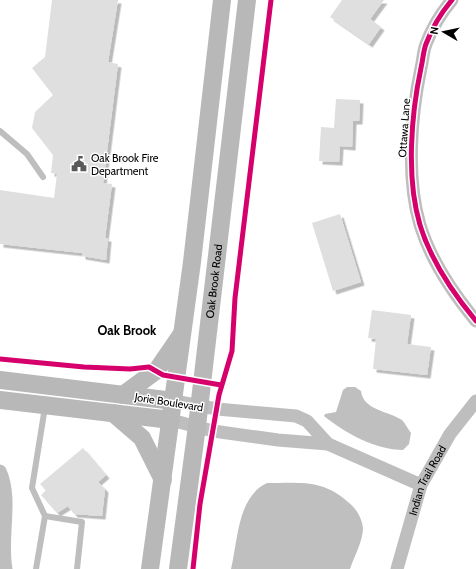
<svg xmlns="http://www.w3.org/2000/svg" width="476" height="569" font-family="Cabin,sans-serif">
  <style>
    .water { fill: #bfbfbf }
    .building { fill: #dfdfdf; filter: url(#shadow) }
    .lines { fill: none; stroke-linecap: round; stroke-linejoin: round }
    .lane { stroke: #bebebe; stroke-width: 6 }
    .street { stroke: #bebebe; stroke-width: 13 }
    .secondary { stroke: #b8b8b8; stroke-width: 18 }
    .cycleway-casing { stroke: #fff; stroke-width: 8 }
    .cycleway { stroke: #d6006c; stroke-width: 5 }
    .labels { text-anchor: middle; stroke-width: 3; stroke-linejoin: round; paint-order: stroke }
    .street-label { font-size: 11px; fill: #000; stroke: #fff }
    .poi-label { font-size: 11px; fill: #000; stroke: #fff; text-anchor: start }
    .quarter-label { font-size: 13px; font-weight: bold; fill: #000; stroke: #fff }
  </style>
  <defs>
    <filter id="shadow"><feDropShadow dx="3.5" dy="3.5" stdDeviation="0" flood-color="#0004"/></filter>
  </defs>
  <rect width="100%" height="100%" fill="#fff"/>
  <g class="water">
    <path d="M347,387H355L361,391C363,410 388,411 402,420C405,423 408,429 411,433L409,444L403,450C376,450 345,433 324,416L325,414L336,412L343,390Z"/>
    <path d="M267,483C299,483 323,479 348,502C356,508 362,518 363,528C363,541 354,557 350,569H231C238,541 237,497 267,483Z"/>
  </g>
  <g class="building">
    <polygon points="52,0 118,0 108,62 118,64 103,183 112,184 105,238 108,238 106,260 82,256 82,253 0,244 0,190 54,198 57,174 51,173 53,155 32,128 35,112 53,95 32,68 45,57"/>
    <polygon points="342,0 384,0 370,19 381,27 369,44 330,17"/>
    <polygon points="336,99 360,100 359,121 353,121 352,147 340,146 339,162 319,161 321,127 334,128"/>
    <polygon points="340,214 361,282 333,291 312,223"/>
    <polygon points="372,310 411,315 407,344 431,347 427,375 373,369 376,339 368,338"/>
    <polygon points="83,448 106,475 98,482 105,489 102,516 74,514 68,506 57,513 41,495 46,490 40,484"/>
  </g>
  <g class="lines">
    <g class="lane">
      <polyline points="0,131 27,154 43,177"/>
      <polyline points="45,516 82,522 77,569"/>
      <polyline points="36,569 45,516 32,488 45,407"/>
    </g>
    <g class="street">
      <path d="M452,0C441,13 432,28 426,44C423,52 423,60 421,68C411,115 406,178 420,225C431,261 452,292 476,321"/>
      <polyline points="174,401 217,409 296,416 307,421 328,444"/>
      <polyline points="171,420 213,431 278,440 328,444 421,485"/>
      <path d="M0,471C13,499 0,538 6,569"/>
      <path id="s1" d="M397,569L421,485L450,434L476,401"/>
    </g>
    <g class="secondary">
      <polyline points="0,380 174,401"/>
      <polyline points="123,395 157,370 181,335"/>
      <polyline points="0,400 171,420"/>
      <polyline points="113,413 142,438 163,480"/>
      <polyline points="150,569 192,262 222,0"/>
      <path id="s2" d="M178,569L197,426L247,0"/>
    </g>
    <defs>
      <g id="cycleway">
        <path d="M452,0C441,13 432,28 426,44C423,52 423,60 421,68C411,115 406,178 420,225C431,261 452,292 476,321"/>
        <polyline points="0,359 84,367 130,369 149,367 163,375 221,385"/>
        <polyline points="193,569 200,504 219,395 232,351 235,298 271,0"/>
      </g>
    </defs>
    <use href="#cycleway" class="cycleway-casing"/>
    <use href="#cycleway" class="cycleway"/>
  </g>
  <defs>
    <symbol id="civic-bare" viewBox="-9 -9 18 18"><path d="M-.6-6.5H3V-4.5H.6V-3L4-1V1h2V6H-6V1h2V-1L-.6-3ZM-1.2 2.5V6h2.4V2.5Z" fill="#595959" stroke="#fff" stroke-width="2.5" paint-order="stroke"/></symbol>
  </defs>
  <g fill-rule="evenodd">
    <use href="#civic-bare" x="68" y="153" width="22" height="22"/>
  </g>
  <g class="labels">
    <g class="street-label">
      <text transform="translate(404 128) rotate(-86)" y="4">Ottawa Lane</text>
      <text dy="4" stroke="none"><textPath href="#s2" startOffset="290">Oak Brook Road</textPath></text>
      <text transform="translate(169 402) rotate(9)" y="4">Jorie Boulevard</text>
      <text dy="4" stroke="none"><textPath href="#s1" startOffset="94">Indian Trail Road</textPath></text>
    </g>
    <g class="poi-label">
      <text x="91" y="162">Oak Brook Fire<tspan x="91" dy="13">Department</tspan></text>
    </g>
    <g class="quarter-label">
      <text x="127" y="335">Oak Brook</text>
    </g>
  </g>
  <g transform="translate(444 32) rotate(279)" stroke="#ffffff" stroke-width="3" paint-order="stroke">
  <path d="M0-3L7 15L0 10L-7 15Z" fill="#000000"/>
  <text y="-6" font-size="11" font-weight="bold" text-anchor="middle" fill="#000000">N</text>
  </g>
</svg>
